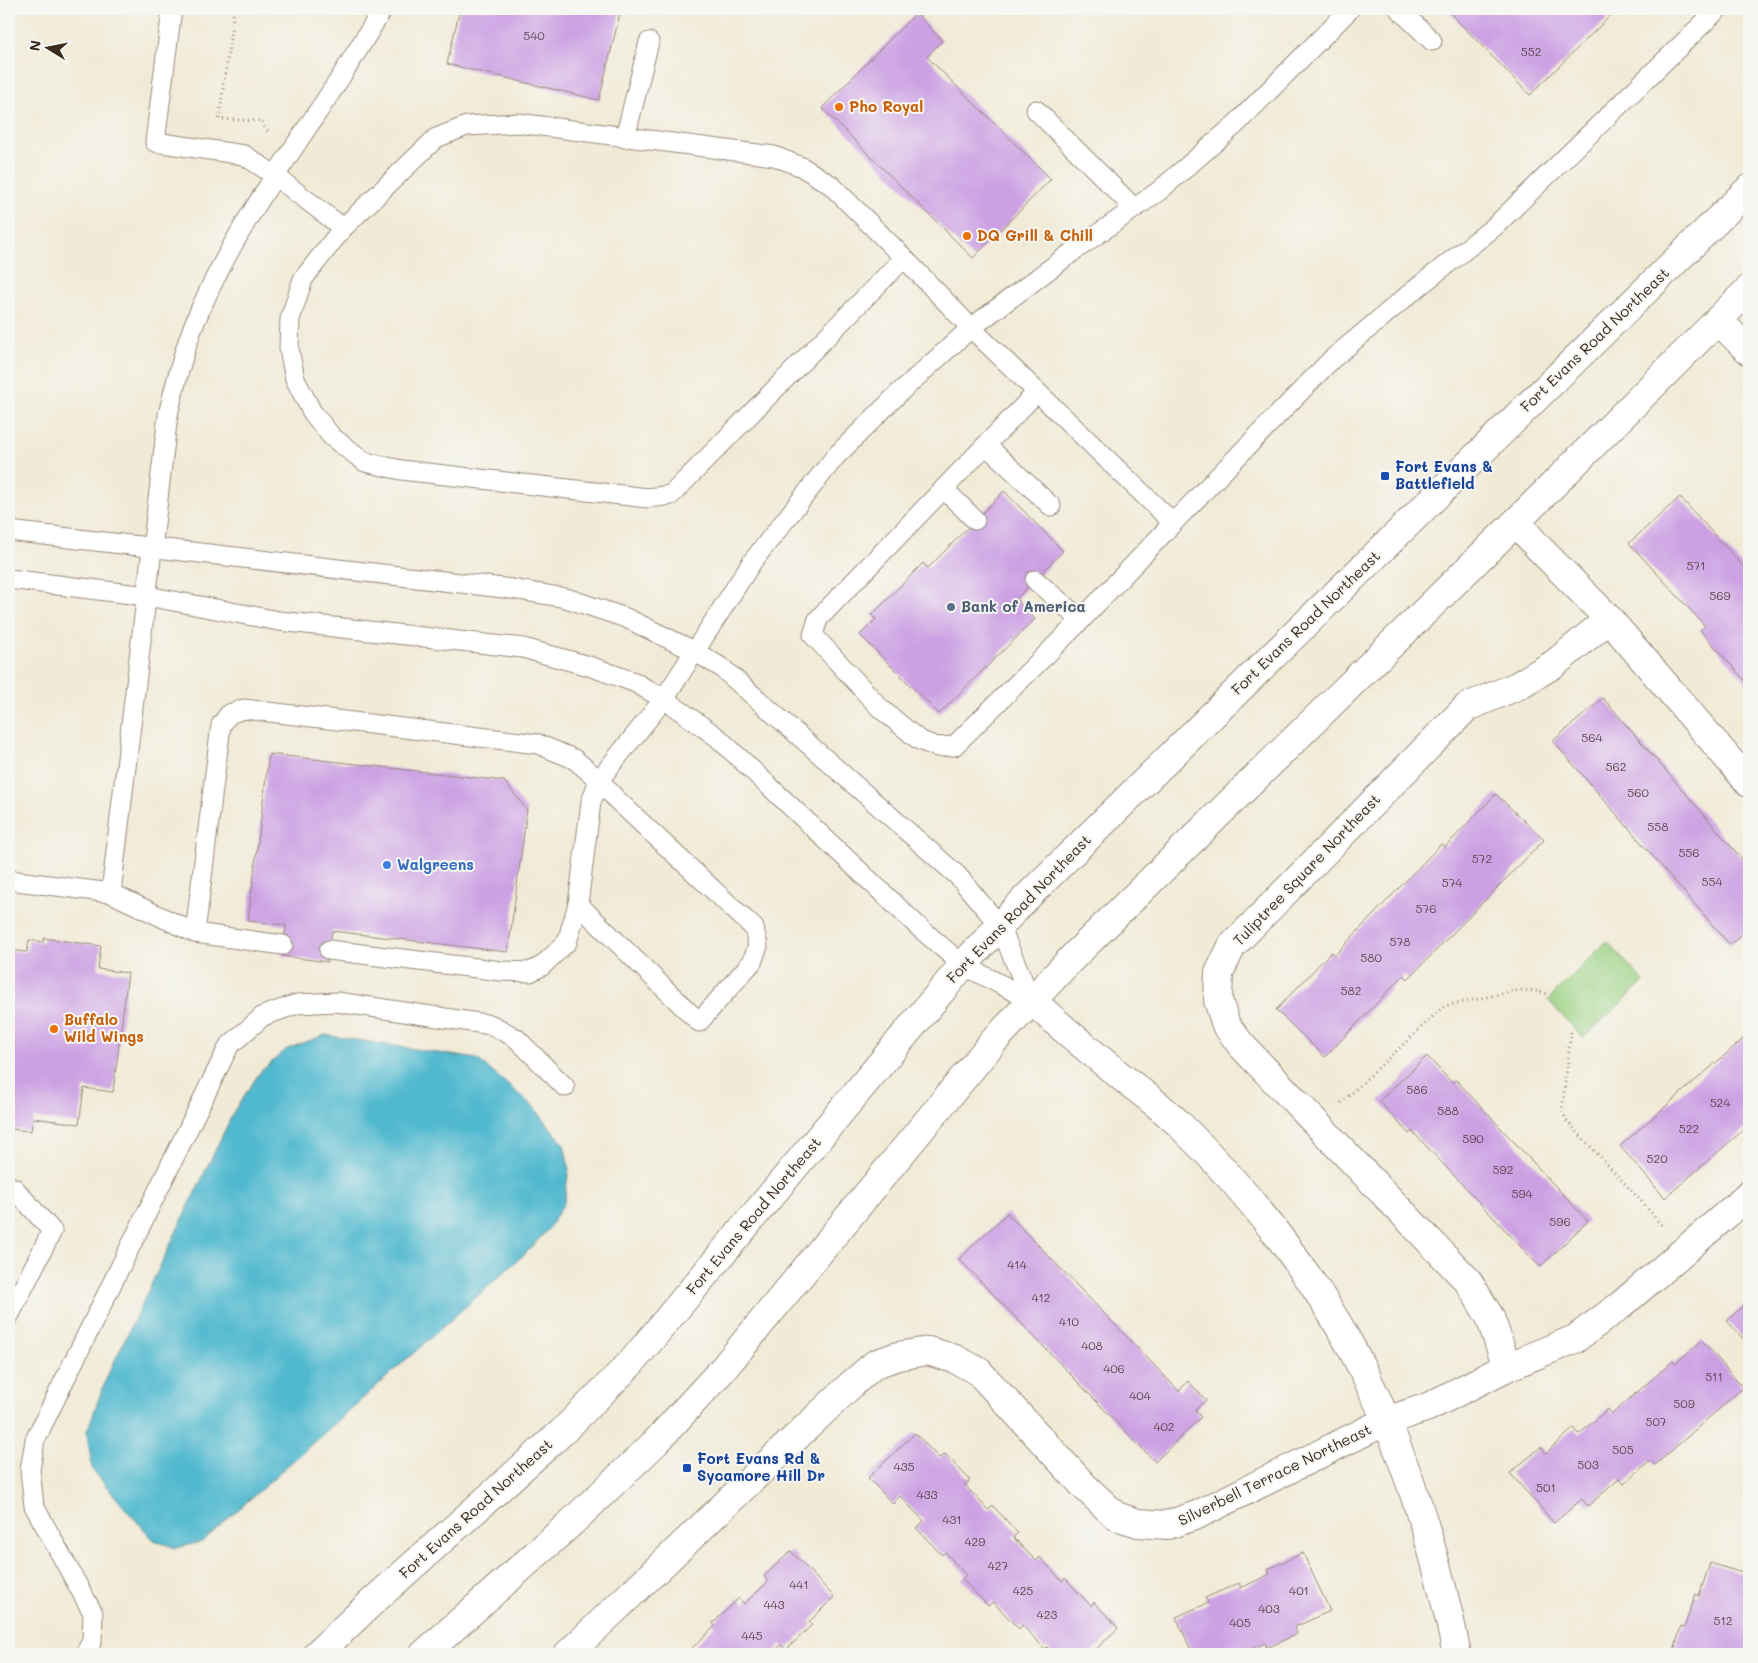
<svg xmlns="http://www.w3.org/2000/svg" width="1758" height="1663" font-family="Mali,sans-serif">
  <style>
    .green { fill: #9bd283; stroke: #6b7e50 }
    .water { fill: #51b9cf; stroke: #467276 }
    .building { fill: #cca0e3 }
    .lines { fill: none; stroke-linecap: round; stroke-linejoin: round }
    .service-casing { stroke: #968a7a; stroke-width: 21 }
    .minor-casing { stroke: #968a7a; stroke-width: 30 }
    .tertiary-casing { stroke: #968a7a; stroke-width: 30 }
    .secondary-casing { stroke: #968a7a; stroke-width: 30 }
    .path { stroke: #968a7a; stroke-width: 3; stroke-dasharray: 1 4; stroke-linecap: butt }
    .service { stroke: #fff; stroke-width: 19 }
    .minor { stroke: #fff; stroke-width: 28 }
    .tertiary { stroke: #fff; stroke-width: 28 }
    .secondary { stroke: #fff; stroke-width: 28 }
    .food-dot { fill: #e8710a; stroke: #f6f6f2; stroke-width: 2 }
    .transit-dot { fill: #1a4fb4; stroke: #f6f6f2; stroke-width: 2 }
    .service-dot { fill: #5c6f8a; stroke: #f6f6f2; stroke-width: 2 }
    .shop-dot { fill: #3f7fe0; stroke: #f6f6f2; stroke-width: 2 }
    .labels { text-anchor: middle; stroke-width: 4; stroke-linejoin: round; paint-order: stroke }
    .number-label { font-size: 12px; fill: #5f484f }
    .food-label { font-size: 15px; font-weight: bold; fill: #c56008; stroke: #f6f6f2; text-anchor: start }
    .street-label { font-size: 15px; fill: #3b2a1e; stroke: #f6f6f2 }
    .transit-label { font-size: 15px; font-weight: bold; fill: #164399; stroke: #f6f6f2; text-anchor: start }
    .service-label { font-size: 15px; font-weight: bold; fill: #4e5e75; stroke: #f6f6f2; text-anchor: start }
    .shop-label { font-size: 15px; font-weight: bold; fill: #366cbe; stroke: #f6f6f2; text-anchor: start }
  </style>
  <rect width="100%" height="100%" fill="#f6f6f2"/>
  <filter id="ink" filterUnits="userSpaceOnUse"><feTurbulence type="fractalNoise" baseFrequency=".02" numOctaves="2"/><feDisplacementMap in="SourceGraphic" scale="10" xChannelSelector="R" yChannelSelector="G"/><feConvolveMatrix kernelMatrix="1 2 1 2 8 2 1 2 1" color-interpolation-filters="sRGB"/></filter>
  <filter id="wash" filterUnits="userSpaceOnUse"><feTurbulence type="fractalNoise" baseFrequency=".0096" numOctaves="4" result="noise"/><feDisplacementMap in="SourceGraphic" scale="20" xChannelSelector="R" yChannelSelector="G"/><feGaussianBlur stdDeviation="1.12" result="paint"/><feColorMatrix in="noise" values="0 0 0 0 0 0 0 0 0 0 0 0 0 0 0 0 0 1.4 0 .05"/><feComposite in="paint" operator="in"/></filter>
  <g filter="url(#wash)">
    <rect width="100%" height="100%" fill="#f1ead6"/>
    <polygon class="green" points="1607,941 1644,982 1583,1038 1548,1000"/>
    <polygon class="water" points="325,1035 477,1059 533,1106 564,1144 569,1168 564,1203 549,1228 528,1251 202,1542 175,1548 154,1540 128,1512 92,1469 87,1431 106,1379 234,1111 260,1072 287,1049"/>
    <g id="blocks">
      <g class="building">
        <polygon points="460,9 621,9 599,100 447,64"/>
        <polygon points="1446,9 1617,9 1530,95"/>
        <polygon points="916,13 942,40 927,57 1051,179 973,258 822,108"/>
        <polygon points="1004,491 1063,551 1016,599 1035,619 939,714 860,635 876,619 872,615 923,563 928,568"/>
        <polygon points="1680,497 1749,573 1749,685 1700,630 1705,626 1629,543"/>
        <polygon points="1603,698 1749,867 1749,928 1730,945 1553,741"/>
        <polygon points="269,754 504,781 527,810 508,952 332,931 328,962 282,956 286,925 248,921"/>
        <polygon points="1496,794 1544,840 1408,979 1404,975 1325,1057 1276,1010 1331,952 1335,955 1441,844 1445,847"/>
        <polygon points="44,938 101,946 98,969 128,973 113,1092 84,1088 79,1124 33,1118 31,1131 9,1129 9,950 27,952 29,940 43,942"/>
        <polygon points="1749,1034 1749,1125 1665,1198 1620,1146"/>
        <polygon points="1427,1056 1452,1083 1456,1080 1588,1221 1540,1267 1412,1131 1409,1134 1379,1101"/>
        <polygon points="1007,1213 1179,1391 1188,1381 1206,1400 1195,1410 1201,1417 1155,1462 959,1259"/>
        <polygon points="1749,1300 1749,1345 1727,1321"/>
        <polygon points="1702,1340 1743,1388 1655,1465 1650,1460 1624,1484 1619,1479 1588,1506 1582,1499 1554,1523 1510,1473 1541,1447 1546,1453 1574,1428 1579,1434 1608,1409 1612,1414 1673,1361 1675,1364"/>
        <polygon points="915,1433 939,1458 945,1454 970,1480 965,1485 988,1510 993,1506 1018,1533 1013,1537 1036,1561 1040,1557 1062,1581 1065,1578 1091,1606 1094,1602 1118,1628 1091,1654 1054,1654 1047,1647 1045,1649 1022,1625 1019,1629 993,1602 988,1606 962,1579 966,1575 945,1552 942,1555 916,1528 924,1521 900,1496 893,1504 868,1478"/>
        <polygon points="791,1551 834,1597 809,1622 812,1625 786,1650 781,1645 771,1654 686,1654 715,1626 713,1623 739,1598 744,1604 768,1582 764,1576"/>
        <polygon points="1303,1553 1330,1611 1295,1627 1297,1634 1267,1648 1265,1643 1241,1654 1193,1654 1176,1617 1208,1603 1205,1598 1239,1583 1241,1588 1270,1574 1268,1569"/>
        <polygon points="1710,1563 1749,1575 1749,1648 1747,1654 1673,1654 1681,1627 1684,1628 1696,1594 1699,1596"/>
      </g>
    </g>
  </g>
  <g filter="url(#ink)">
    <use href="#blocks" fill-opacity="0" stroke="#968a7a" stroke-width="1"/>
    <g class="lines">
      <defs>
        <g id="service">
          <polyline points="172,9 155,142 244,155 274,175 343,228"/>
          <polyline points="1399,9 1432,41"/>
          <polyline points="1036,110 1134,208"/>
          <polygon points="518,123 774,156 802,167 831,185 904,258 671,495 648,498 401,470 365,462 332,437 312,412 295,379 289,349 290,319 303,279 343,228 436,138 467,126"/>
          <polyline points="625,138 649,42"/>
          <polyline points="904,258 971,328 1173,523 1331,360 1413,291 1494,227 1718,9"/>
          <polyline points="1037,392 818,619 813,635 880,708 919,740 937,747 954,746 1081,620 1173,523"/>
          <polyline points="987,446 1051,506"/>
          <polyline points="944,489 975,520"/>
          <polyline points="9,531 512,589 566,598 626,618 694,651 722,668 958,876 1000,926 1031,1000"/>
          <polyline points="9,579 147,596 279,621 523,648 589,666 634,682 664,699 717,737 921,929 963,965 1031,1000"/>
          <polyline points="1035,580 1081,620"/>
          <polyline points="9,880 111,893 195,933 283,945"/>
          <path d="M111,893L168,415C175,385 182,356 193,327C227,241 282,166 333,89C350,63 366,36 383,9"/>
          <polyline points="195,933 221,725 229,714 244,709 538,744 574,759 599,780 617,800 754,928 758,946 752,962 699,1022 578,904 591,802 599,780 664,699 752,562 835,457 899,393 971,328 1071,253 1159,191 1236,124 1350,9"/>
          <polyline points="329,950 501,971 530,972 542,966 567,942 578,904"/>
          <polyline points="9,1186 14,1188 52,1231 9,1316"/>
          <polyline points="85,1654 92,1641 93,1613 34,1506 30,1470 35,1440 229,1046 263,1016 297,1004 337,1002 492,1025 516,1038 565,1087"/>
        </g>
        <g id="minor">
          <polyline points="1718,320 1749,351"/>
          <polyline points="1516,522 1539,548 1609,619 1749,783"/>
          <polyline points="1507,1367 1490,1317 1468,1281 1242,1046 1226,1025 1218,1000 1219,973 1232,946 1467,707 1517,686 1554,664 1609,619"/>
          <polyline points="568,1654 853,1383 875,1364 898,1356 928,1351 955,1359 978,1371 1085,1487 1116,1516 1138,1523 1168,1525 1197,1515 1386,1421 1428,1407 1507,1367 1575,1339 1621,1305 1749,1195"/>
        </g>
        <path id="tertiary" d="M1031,1000C1061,1027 1092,1053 1123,1078C1142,1093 1162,1107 1179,1124C1252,1195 1321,1284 1366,1376C1408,1463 1438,1559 1457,1654"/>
        <g id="secondary">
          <polyline points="317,1654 371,1603 561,1433 631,1363 963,965 1026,898 1749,189"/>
          <polyline points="424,1654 572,1522 655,1443 723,1369 993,1042 1073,957 1516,522 1749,289"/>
        </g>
      </defs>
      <use href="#service" class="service-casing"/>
      <use href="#minor" class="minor-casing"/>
      <use href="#tertiary" class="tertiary-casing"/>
      <use href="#secondary" class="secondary-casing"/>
      <g class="path">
        <polyline points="234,9 219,119 262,121 264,128 268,131"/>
        <polyline points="1571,1032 1562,1110 1567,1121 1641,1201 1662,1226"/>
        <polyline points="1341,1103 1444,1006 1520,990 1538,991 1550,995"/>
      </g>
      <use href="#service" class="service"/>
      <use href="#minor" class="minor"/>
      <use href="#tertiary" class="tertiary"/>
      <use href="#secondary" class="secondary"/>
    </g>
  </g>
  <g class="food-dot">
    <circle cx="839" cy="107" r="5"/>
    <circle cx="967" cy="236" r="5"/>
    <circle cx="54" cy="1029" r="5"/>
  </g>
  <g class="transit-dot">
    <rect x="1380" y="471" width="10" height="10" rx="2.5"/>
    <rect x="682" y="1463" width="10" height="10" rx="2.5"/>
  </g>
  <circle class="service-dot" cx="951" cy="607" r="5"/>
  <circle class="shop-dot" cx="387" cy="865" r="5"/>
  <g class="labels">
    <g class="number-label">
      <text x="534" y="40">540</text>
      <text x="1531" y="56">552</text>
      <text x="1696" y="570">571</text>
      <text x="1720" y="600">569</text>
      <text x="1592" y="742">564</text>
      <text x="1616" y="771">562</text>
      <text x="1638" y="797">560</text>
      <text x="1658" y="831">558</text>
      <text x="1689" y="857">556</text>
      <text x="1482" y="863">572</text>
      <text x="1712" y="886">554</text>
      <text x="1452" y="887">574</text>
      <text x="1426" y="913">576</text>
      <text x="1400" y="946">578</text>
      <text x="1371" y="962">580</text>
      <text x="1351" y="995">582</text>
      <text x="1417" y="1094">586</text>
      <text x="1720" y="1107">524</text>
      <text x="1448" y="1115">588</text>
      <text x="1689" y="1133">522</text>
      <text x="1473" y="1143">590</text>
      <text x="1657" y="1163">520</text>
      <text x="1503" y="1174">592</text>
      <text x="1522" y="1198">594</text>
      <text x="1560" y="1226">596</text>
      <text x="1017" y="1269">414</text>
      <text x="1041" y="1302">412</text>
      <text x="1069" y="1326">410</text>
      <text x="1092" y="1350">408</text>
      <text x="1114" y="1373">406</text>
      <text x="1714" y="1381">511</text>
      <text x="1140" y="1400">404</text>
      <text x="1684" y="1408">509</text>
      <text x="1656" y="1426">507</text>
      <text x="1164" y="1431">402</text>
      <text x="1623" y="1454">505</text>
      <text x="1588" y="1469">503</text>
      <text x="904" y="1471">435</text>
      <text x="1546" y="1492">501</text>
      <text x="927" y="1499">433</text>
      <text x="952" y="1524">431</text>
      <text x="975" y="1546">429</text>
      <text x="998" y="1570">427</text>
      <text x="799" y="1589">441</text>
      <text x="1023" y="1595">425</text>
      <text x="1299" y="1595">401</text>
      <text x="774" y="1609">443</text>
      <text x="1269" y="1613">403</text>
      <text x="1047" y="1619">423</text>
      <text x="1723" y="1625">512</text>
      <text x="1240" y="1627">405</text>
      <text x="752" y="1640">445</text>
    </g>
    <g class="food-label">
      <text x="849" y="112">Pho Royal</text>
      <text x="977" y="241">DQ Grill &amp; Chill</text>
      <text x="64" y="1025">Buffalo<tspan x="64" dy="17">Wild Wings</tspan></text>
    </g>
    <g class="street-label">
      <text transform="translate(1595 340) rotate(-44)" y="5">Fort Evans Road Northeast</text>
      <text transform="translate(1306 623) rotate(-44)" y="5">Fort Evans Road Northeast</text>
      <text transform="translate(1307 870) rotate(-46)" y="5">Tuliptree Square Northeast</text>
      <text transform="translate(1019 909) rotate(-46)" y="5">Fort Evans Road Northeast</text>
      <text transform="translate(754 1216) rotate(-50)" y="5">Fort Evans Road Northeast</text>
      <text transform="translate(1275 1475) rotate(-26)" y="5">Silverbell Terrace Northeast</text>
      <text transform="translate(476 1509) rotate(-42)" y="5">Fort Evans Road Northeast</text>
    </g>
    <g class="transit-label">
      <text x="1395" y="472">Fort Evans &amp;<tspan x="1395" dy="17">Battlefield</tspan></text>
      <text x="697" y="1464">Fort Evans Rd &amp;<tspan x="697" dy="17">Sycamore Hill Dr</tspan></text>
    </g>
    <g class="service-label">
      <text x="961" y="612">Bank of America</text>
    </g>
    <g class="shop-label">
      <text x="397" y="870">Walgreens</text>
    </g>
  </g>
  <rect width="1758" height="1663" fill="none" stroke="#f6f6f2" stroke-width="30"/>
  <g transform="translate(48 48) rotate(280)" stroke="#f6f6f2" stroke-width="4" paint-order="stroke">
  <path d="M0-4L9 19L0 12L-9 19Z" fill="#3b2a1e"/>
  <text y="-8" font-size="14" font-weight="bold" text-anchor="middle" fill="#3b2a1e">N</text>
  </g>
</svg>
